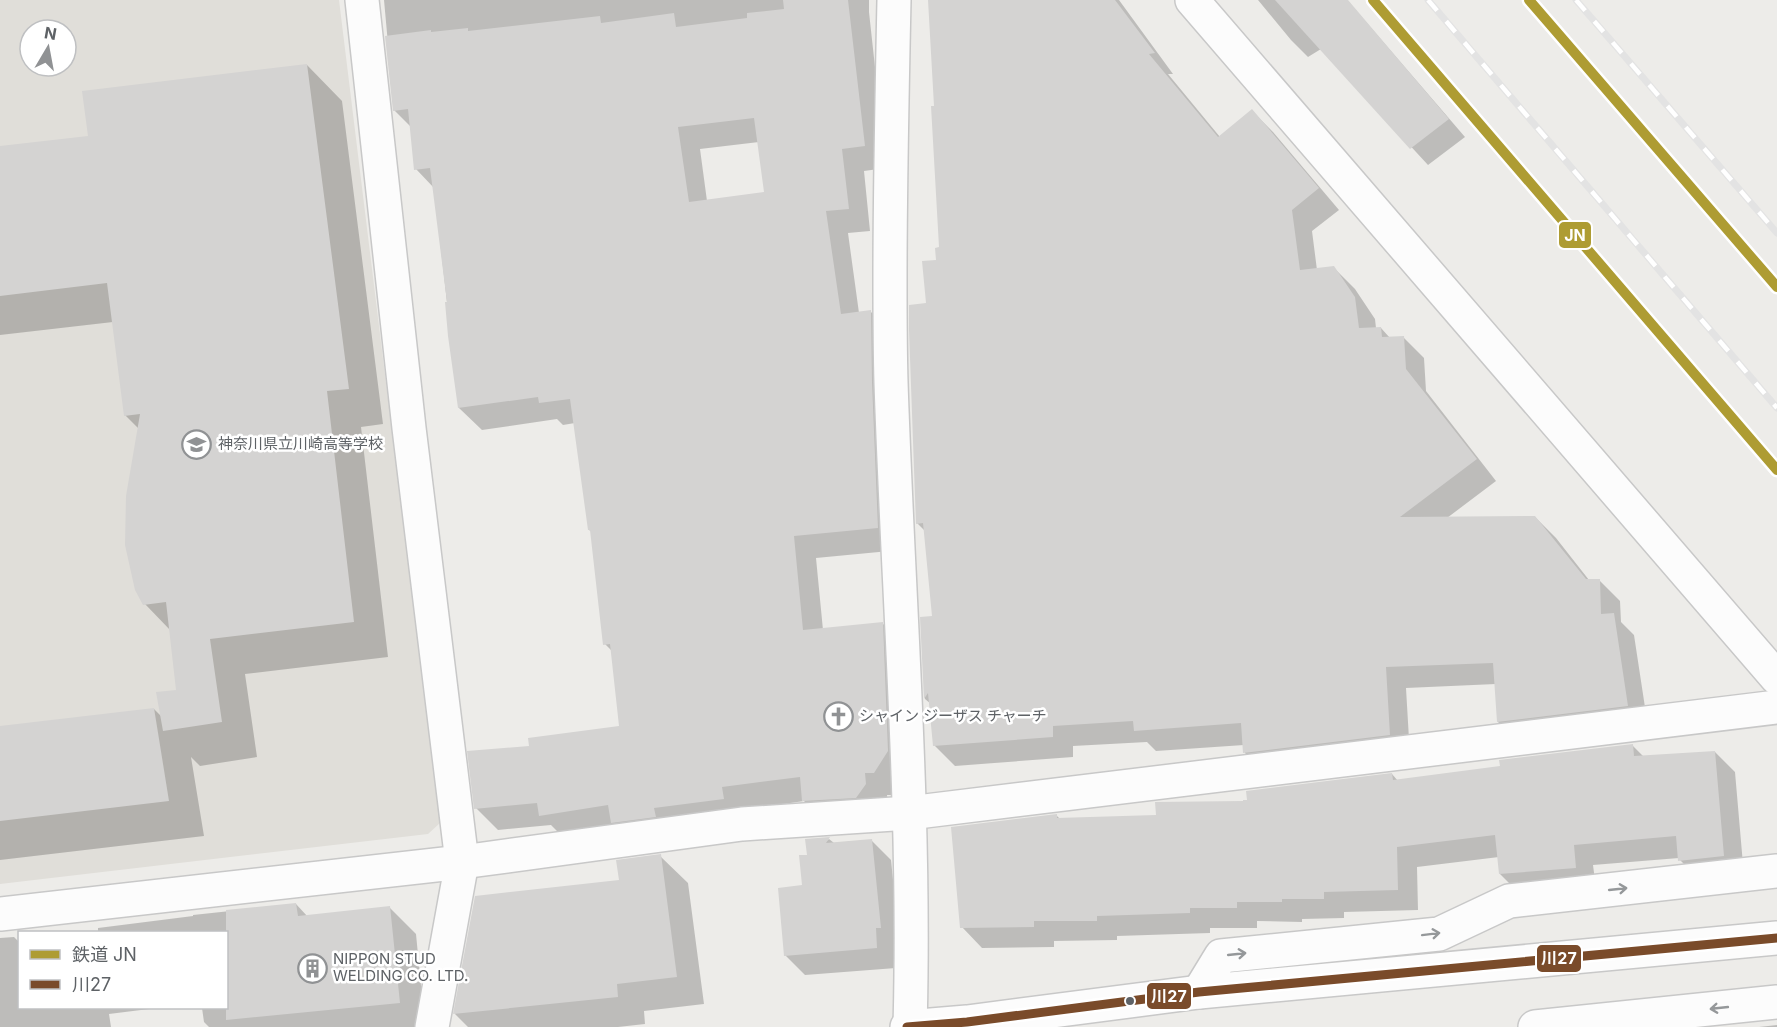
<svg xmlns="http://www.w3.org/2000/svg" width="1777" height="1027" font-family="Inter,'Noto Sans JP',sans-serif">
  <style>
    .education { fill: #e0ded9; fill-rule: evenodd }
    .shadow { fill: #0003; fill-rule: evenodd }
    .building { fill: #d4d3d2; fill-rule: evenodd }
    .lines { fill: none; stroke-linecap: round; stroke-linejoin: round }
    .minor-casing { stroke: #c8c8c8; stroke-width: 36 }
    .minor { stroke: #fcfcfc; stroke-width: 33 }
    .rail-casing { stroke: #e3e3e3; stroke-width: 7 }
    .rail { stroke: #fff; stroke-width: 4.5; stroke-dasharray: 14; stroke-linecap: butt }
    .bus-1-casing { stroke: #fff; stroke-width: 14 }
    .bus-1 { stroke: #7a4b2a; stroke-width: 9 }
    .rail-1-casing { stroke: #fff; stroke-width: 15 }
    .rail-1 { stroke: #ae9c33; stroke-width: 10 }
    .oneway { stroke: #95989a }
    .bus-dot { fill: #5e6266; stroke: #fff; stroke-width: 2 }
    .labels { text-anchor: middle; stroke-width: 5; stroke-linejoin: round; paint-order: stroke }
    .poi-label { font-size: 15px; fill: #5e6266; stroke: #fff; text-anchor: start }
    .line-badge { stroke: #fff; stroke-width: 2 }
    .badge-label { font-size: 16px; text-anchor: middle; font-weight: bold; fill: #fff }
  </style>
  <rect width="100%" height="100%" fill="#edece9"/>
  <path class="education" d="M0,0H339L440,823L428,834L0,884ZM30,30H66V66H30Z"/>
  <g class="shadow">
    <path d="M384,0H869V12L886,168L864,171L870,231L848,233L859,313L871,312L893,334L900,550L816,558L823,630L882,623L905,645L896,795H887L888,807L826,823L804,801L563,837L551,825L498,830L476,808L531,747L621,727L612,651L605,644L592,532L589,530L575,423L563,425L557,419L482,430L459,408L434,188L416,169L411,127L394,110ZM759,142L766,194L707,201L700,149Z"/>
    <polygon points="929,0 1119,0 1173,74 1168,74 1220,137 1252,111 1273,132 1339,210 1312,231 1317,270 1334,268 1355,289 1375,319 1376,328 1381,328 1390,338 1403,337 1424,358 1426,391 1496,481 1447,518 1535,517 1556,538 1589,580 1599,580 1620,601 1621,622 1634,635 1648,727 1519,742 1498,722 1496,684 1406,688 1410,756 1265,773 1245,753 1244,745 1156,751 1147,742 1073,746 1073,757 955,766 934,745 931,704 925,699 922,619 933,617 925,531 917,523 928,304 941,249 936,108"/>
    <polygon points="1258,0 1347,0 1465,137 1428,165 1321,49 1308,57 1291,40"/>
    <polygon points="307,65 342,101 383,424 361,427 388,657 245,674 257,757 200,766 191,757 204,836 0,860 0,727 154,709 163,718 178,691 171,631 145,604 139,429 125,415 113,322 0,335 0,147 90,137"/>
    <polygon points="1632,745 1644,757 1715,752 1735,772 1744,876 1700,880 1680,860 1679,858 1593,865 1596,888 1520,894 1500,874 1499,857 1417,867 1418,910 1344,912 1344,918 1302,919 1302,922 1257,921 1257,928 1210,928 1210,933 1117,936 1117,940 1054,941 1054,947 982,948 962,927 1056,815 1060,819 1157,816 1244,803 1392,774 1398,781 1501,768"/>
    <polygon points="829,839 834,843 871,840 891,860 900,948 896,968 805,975 785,955 803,886 808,856"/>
    <polygon points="660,856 688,883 704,1004 644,1011 645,1024 618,1027 468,1027 455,1014 476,897 621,882"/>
    <polygon points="296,904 308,917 390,908 416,934 425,1027 209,1027 204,1022 202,1008 226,1008 226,932 98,932 98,928 193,916 193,915"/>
    <polygon points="14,937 20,943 20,1008 157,1008 109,1014 111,1027 0,1027 0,938"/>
    <polygon points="1777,1025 1777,1027 1759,1027"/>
  </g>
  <g class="building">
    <path d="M783,0H848L865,146L842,149L849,209L826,211L841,314L871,310L872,382L878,528L794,536L803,630L883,622L888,751L874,773H865L866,784L856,798L802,801L800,777L722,787L724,799L654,808L656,817L611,823L608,805L539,816L537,803L474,809L467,751L529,746L528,738L619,726L610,644L603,645L590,530H588L570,399L539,403L538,397L458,408L448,336L445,302H447L430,168L414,170L408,109L393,111L385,36L431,30V32L468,28V31L600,16L601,23L674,13L676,27L747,18V13L784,9ZM754,118L764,192L689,202L678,127Z"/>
    <polygon points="928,0 1115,0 1155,53 1149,54 1218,137 1252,109 1319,188 1292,210 1300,270 1334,266 1355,297 1359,328 1381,327 1382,337 1404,336 1406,369 1477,459 1400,517 1535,516 1586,579 1600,579 1601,614 1614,613 1628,706 1497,722 1493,663 1386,667 1390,735 1243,753 1241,723 1134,731 1133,721 1053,726 1053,737 933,746 928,693 924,699 920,617 932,616 923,523 916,524 909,330 909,305 926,303 922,261 936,260 935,248 939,247 931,106 934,106"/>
    <polygon points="1275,0 1348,0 1449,119 1410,149"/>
    <polygon points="307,64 349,389 327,391 354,622 210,639 222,722 163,731 156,692 176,690 166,602 143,605 135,590 125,545 126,496 140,414 124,416 107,283 0,296 0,146 88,136 82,91"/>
    <polygon points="154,708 169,801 0,821 0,726"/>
    <polygon points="1633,744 1634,756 1715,751 1724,856 1678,861 1676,836 1574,845 1576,868 1499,874 1495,835 1397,847 1398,890 1324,892 1324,899 1282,899 1282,902 1237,902 1237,908 1190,908 1190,913 1097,916 1097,921 1034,921 1034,927 960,928 951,827 1057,814 1057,818 1156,815 1155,802 1243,801 1243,800 1247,800 1246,791 1392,773 1393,780 1500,766 1499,760"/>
    <polygon points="830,837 826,843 872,839 881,928 876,928 877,948 784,956 778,888 802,885 799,855 807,855 805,839"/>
    <polygon points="661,854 677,977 617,984 618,997 453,1014 475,896 619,880 616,860"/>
    <polygon points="296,903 298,916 390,906 400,1003 226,1020 226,910"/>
  </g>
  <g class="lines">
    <defs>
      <g id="minor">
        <polyline points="362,0 409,428 462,862 432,1027"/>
        <path d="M894,0C892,93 890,186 890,279C890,313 890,348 891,382C898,597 916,812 910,1027"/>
        <polyline points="1192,0 1777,678"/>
        <polyline points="0,914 462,862 742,824 909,813 1777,707"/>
        <polyline points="1199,992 1221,956 1439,934 1509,901 1777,871"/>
        <polyline points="907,1027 967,1022 1199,992 1777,938"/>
        <polyline points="1535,1027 1777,1002"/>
      </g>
    </defs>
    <use href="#minor" class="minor-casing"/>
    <use href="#minor" class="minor"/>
    <defs>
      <g id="rail">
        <polyline points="1428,0 1777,408"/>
        <polyline points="1576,0 1777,233"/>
      </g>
    </defs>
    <use href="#rail" class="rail-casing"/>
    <use href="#rail" class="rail"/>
    <defs>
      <polyline id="bus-1" points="907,1027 967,1022 1199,992 1777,938"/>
    </defs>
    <use href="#bus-1" class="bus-1-casing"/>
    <use href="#bus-1" class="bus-1"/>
    <defs>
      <g id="rail-1">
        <polyline points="1373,0 1777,470"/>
        <polyline points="1529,0 1777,287"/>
      </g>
    </defs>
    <use href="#rail-1" class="rail-1-casing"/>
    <use href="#rail-1" class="rail-1"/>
  </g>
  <defs><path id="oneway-shaft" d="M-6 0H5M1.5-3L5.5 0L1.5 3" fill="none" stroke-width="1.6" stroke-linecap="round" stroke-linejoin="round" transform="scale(1.5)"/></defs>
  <g class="oneway">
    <use href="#oneway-shaft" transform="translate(1618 889) rotate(-6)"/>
    <use href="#oneway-shaft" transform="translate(1431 934) rotate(-7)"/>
    <use href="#oneway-shaft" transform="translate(1237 954) rotate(-6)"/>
    <use href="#oneway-shaft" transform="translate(1719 1008) rotate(174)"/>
  </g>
  <defs>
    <symbol id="school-ring" viewBox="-11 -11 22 22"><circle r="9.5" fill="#fff" stroke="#909294" stroke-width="1.5"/><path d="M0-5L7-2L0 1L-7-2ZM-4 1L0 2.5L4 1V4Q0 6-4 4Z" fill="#909294"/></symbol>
    <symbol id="church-ring" viewBox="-11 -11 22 22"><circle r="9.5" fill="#fff" stroke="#909294" stroke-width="1.5"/><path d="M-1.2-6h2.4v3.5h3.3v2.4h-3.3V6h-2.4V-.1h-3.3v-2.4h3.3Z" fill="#909294"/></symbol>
    <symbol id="building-ring" viewBox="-11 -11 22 22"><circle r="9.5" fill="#fff" stroke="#909294" stroke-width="1.5"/><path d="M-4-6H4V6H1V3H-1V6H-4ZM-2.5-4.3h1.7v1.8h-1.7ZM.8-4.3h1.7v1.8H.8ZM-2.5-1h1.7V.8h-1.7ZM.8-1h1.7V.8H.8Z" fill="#909294"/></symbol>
  </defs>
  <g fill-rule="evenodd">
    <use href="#school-ring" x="180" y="428" width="33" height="33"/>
    <use href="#church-ring" x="822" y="700" width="33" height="33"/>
    <use href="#building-ring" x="296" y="952" width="33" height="33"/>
  </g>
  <circle class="bus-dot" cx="1130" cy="1001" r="5"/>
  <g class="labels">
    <g class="poi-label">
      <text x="218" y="449">神奈川県立川崎高等学校</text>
      <text x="859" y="721">シャイン ジーザス チャーチ</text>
      <text x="333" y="964">NIPPON STUD<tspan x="333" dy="17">WELDING CO. LTD.</tspan></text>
    </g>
  </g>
  <g class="line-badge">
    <rect x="1558" y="221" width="34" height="28" rx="6" fill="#ae9c33"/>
    <rect x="1536" y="944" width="46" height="29" rx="6" fill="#7a4b2a"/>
    <rect x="1146" y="982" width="46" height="28" rx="6" fill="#7a4b2a"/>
  </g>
  <g class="badge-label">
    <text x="1575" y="241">JN</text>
    <text x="1559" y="964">川27</text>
    <text x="1169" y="1002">川27</text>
  </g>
  <rect x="18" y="931" width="210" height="78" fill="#ffffff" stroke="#bfc0c2" stroke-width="1.5"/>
  <rect x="30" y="950" width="30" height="9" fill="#ae9c33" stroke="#bfc0c2" stroke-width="1.5"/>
  <text x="72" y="961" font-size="18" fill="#5e6266">鉄道 JN</text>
  <rect x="30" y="980" width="30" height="9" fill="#7a4b2a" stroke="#bfc0c2" stroke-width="1.5"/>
  <text x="72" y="991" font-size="18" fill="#5e6266">川27</text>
  <g transform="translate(48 48) rotate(10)"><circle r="28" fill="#ffffff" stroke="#bfc0c2" stroke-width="1.5"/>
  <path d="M0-4.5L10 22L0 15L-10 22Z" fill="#909294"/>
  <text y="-9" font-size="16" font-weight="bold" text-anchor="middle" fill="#5e6266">N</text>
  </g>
</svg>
